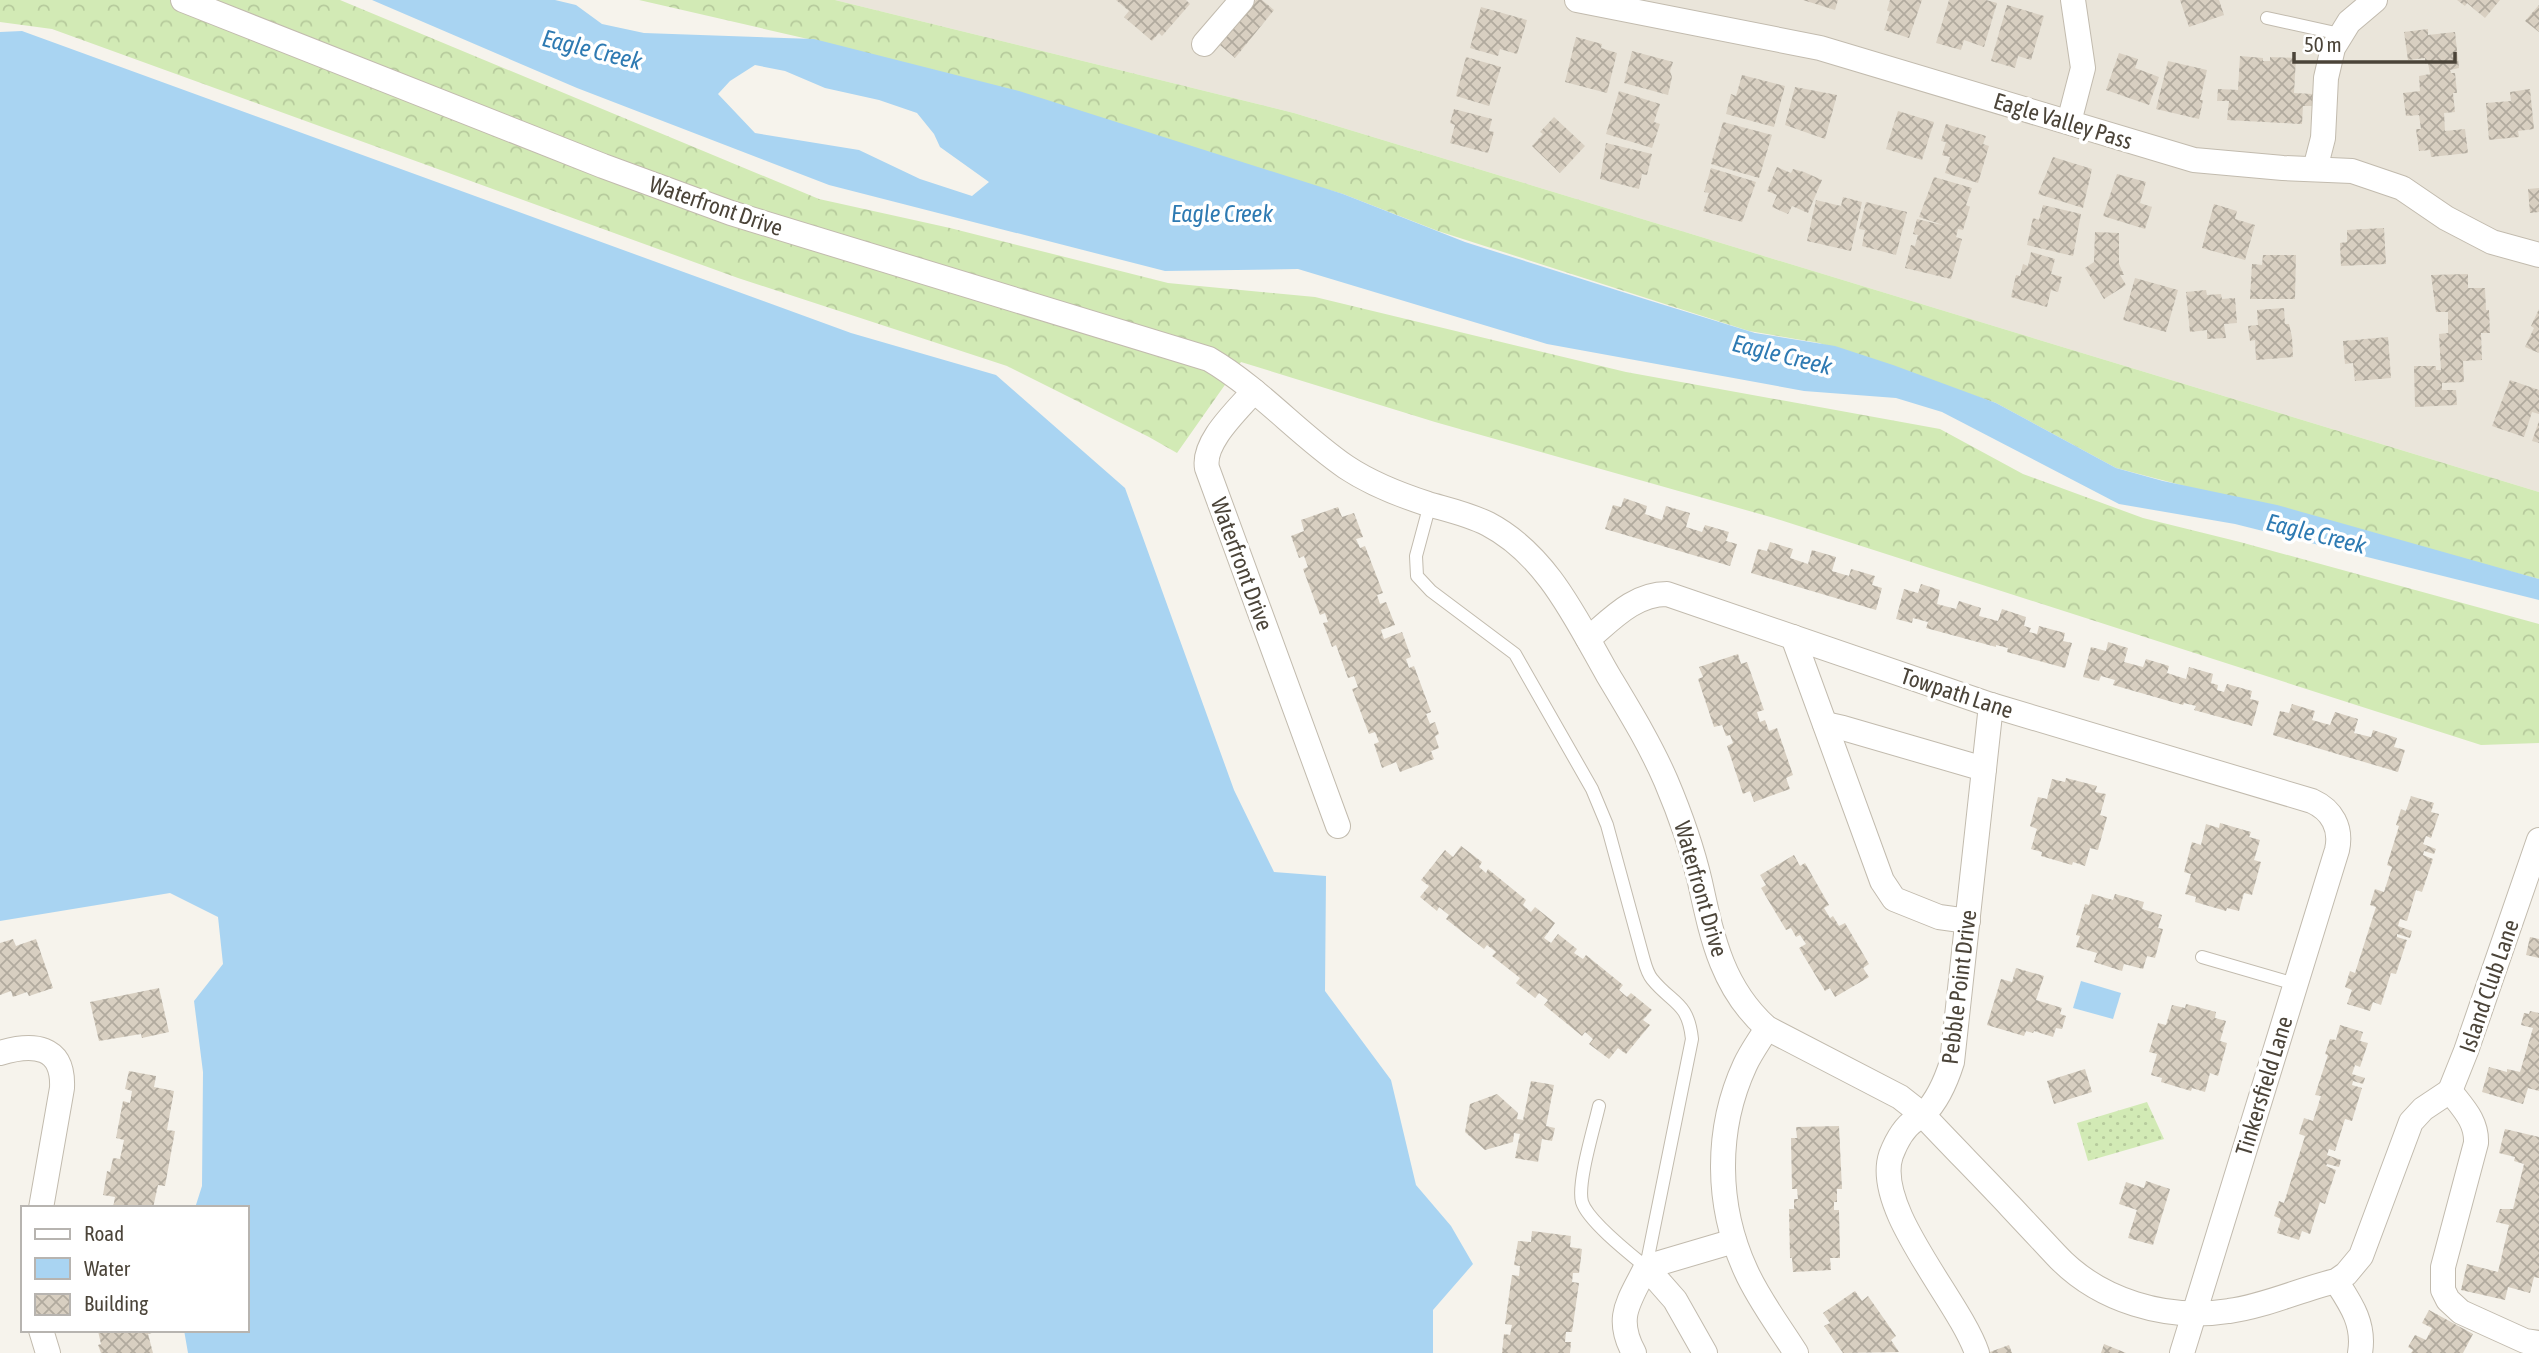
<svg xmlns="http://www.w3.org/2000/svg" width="2539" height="1353" font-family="'Asap Condensed',sans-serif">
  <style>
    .residential { fill: #eae5da }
    .green { fill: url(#green-dots) }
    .forest { fill: url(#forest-crowns) }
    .water { fill: #a9d4f2; fill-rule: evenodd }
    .building { fill: url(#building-cross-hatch) }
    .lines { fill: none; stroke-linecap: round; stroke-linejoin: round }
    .service-casing { stroke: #c2bbae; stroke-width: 14 }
    .minor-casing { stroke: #c2bbae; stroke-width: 26 }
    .service { stroke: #fff; stroke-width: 12 }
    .minor { stroke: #fff; stroke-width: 24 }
    .labels { text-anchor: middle; stroke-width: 7; stroke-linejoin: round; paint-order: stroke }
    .street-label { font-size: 23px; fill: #4b4439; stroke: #fff }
    .water-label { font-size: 24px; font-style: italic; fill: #2e7ab2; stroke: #fff }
  </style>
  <defs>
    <pattern id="green-dots" width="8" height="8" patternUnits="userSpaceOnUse" patternTransform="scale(1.75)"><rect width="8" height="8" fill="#d2eab5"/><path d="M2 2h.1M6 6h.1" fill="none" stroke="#b6ca9c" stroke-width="1.8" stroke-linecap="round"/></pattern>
    <pattern id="forest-crowns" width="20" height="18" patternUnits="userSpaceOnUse" patternTransform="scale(1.75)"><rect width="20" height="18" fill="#d2eab5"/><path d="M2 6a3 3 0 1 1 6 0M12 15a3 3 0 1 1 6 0" fill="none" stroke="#b6ca9c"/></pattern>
    <pattern id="building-cross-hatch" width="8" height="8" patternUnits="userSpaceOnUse" patternTransform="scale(1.75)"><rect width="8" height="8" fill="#d8cfc1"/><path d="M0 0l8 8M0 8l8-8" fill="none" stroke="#b1aa9e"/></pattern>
  </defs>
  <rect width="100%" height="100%" fill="#f6f3ec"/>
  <polygon class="residential" points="835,0 2539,0 2539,492 1294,113"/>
  <polygon class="green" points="2147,1102 2164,1139 2088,1161 2077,1123"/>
  <g class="forest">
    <polygon points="0,0 340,0 819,199 950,228 1168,283 1315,297 1626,372 1940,429 2023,474 2143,518 2240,542 2539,624 2539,743 2481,745 1774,518 1435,422 1241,362 1177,453 1149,437 1007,366 738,278 52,29 0,22"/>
    <polygon points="639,0 835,0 1294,113 2539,492 2539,579 2116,468 1996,403 1819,343 1749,331 1438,231 1343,194 808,39"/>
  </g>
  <g class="water">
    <path d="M372,0H555L576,5L602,24L644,33L814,39L1019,91L1343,194L1465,242L1648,300L1755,333L1835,346L1893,365L1996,403L2116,468L2163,481L2277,505L2539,579V600L2235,524L2119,504L1942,412L1896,398L1804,391L1547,344L1298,269L1165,271L829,185L577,88ZM755,65L785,71L825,88L879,100L917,113L934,134L940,147L989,182L972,196L920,179L859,150L755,133L718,94L730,81Z"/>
    <polygon points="22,31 851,333 996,375 1125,488 1234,790 1274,872 1326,876 1325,991 1391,1080 1416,1185 1451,1226 1473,1264 1433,1310 1433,1353 188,1353 184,1330 247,1330 247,1208 195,1208 202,1186 203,1072 194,1001 223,964 218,917 170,893 0,921 0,32"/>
    <polygon points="2081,981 2121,993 2113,1019 2073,1008"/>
  </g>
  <g class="building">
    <polygon points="1116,0 1186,0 1190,4 1162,36 1159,33 1152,41 1124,17 1129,11"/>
    <polygon points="1256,0 1262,0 1274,10 1235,58 1220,45"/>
    <polygon points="1803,0 1838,0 1835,10"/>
    <polygon points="1890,0 1922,0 1909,38 1884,30 1890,12 1887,10"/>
    <polygon points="1949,0 1986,0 1997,3 1984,47 1964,40 1961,50 1936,43"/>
    <polygon points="2180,0 2219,0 2224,15 2189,27"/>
    <polygon points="2457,0 2500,0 2485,18 2467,3 2465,6"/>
    <polygon points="2007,5 2044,16 2031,60 2018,56 2015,68 1991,61"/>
    <polygon points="2539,5 2539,32 2525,21"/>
    <polygon points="1481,7 1527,20 1517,54 1500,49 1498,56 1470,48"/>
    <polygon points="2428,29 2428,35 2455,32 2459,68 2450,70 2451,73 2455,73 2457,93 2453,93 2455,112 2444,113 2445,131 2465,129 2468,153 2431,157 2430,150 2419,151 2416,129 2421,129 2419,115 2406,116 2403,93 2420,91 2419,76 2430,74 2428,63 2425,64 2425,58 2408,60 2404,32"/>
    <polygon points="1576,37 1602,44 1601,48 1617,53 1607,93 1565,82"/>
    <polygon points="1632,51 1673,62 1670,71 1672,77 1668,95 1624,83"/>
    <polygon points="2119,53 2138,59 2135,68 2159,77 2149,105 2106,90"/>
    <polygon points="2240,56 2263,58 2263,61 2270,61 2270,57 2296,58 2294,93 2313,94 2312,106 2303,106 2302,124 2227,120 2229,101 2217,101 2218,89 2238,90"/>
    <polygon points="1466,57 1501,67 1489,106 1456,96"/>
    <polygon points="2168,61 2207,70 2200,100 2203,100 2199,119 2156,109"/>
    <polygon points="1742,75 1785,86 1774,127 1726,114 1731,94 1736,96"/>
    <polygon points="1795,87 1837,95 1825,139 1785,125"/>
    <polygon points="2530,89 2534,129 2518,131 2519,137 2489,140 2486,103 2511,101 2510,92"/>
    <polygon points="1619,91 1660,104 1654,122 1660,124 1652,148 1606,134"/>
    <polygon points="1454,109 1492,119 1489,131 1494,132 1488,153 1450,143 1455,125 1450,123"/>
    <polygon points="1898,111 1934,122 1922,160 1886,149"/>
    <polygon points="1554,117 1585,146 1560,173 1532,146 1543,134 1540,132"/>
    <polygon points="1723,122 1772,135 1759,178 1711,164"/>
    <polygon points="1946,124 1986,136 1983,144 1989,146 1978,183 1945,173 1950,157 1942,155 1946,142 1941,141"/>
    <polygon points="1606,143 1652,154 1647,175 1642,174 1639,189 1600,179"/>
    <polygon points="2053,157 2092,169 2083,208 2038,194"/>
    <polygon points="1777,167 1791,173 1793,169 1804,172 1822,180 1808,213 1792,206 1788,214 1772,207 1777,195 1767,191"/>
    <polygon points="1711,168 1756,182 1742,222 1703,211 1709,193 1704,192"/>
    <polygon points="2117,174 2146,182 2140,203 2152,207 2145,229 2103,216"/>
    <polygon points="1934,177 1972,188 1966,205 1970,207 1963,230 1958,229 1956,237 1962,239 1951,279 1905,268 1911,245 1915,246 1918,235 1913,234 1917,219 1946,226 1919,217"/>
    <polygon points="2539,188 2539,212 2530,213 2528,189"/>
    <polygon points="1843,197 1862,202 1851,251 1807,241 1816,200 1841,206"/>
    <polygon points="1866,202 1907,212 1896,255 1862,246 1865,230 1859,229"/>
    <polygon points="2214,204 2237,211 2235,219 2255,225 2245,260 2202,248"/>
    <polygon points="2043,205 2081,214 2073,256 2027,245 2033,218 2039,220"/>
    <polygon points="2384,228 2386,264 2341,266 2340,243 2347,242 2347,230"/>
    <polygon points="2095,232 2119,233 2119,264 2124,275 2120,275 2126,285 2104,299 2085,268 2094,262"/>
    <polygon points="2031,252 2055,259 2051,274 2062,277 2058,292 2051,290 2047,307 2011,297 2016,275 2020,276 2023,264 2028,266"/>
    <polygon points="2263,255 2296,255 2295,299 2250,299 2252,264 2262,265"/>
    <polygon points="2468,274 2468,288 2485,288 2486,310 2489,310 2490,333 2481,333 2482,360 2463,361 2464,382 2442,383 2442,390 2456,390 2457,405 2415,407 2414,366 2436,366 2436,370 2441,370 2439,334 2448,333 2448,312 2436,312 2431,275"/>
    <polygon points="2135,278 2178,290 2166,332 2123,320"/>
    <polygon points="2206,290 2207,295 2221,294 2222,299 2235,298 2237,323 2224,324 2226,338 2207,339 2207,330 2190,332 2186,292"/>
    <polygon points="2284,308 2285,324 2289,324 2292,337 2293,357 2256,360 2255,340 2250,341 2248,326 2258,325 2257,310"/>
    <polygon points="2539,309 2539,353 2525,347 2534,328 2531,326"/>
    <polygon points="2388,337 2391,378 2355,381 2353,363 2345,364 2343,341"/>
    <polygon points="2510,380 2539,390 2539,414 2532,412 2524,437 2492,426"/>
    <polygon points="2539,421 2539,443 2532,441"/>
    <polygon points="1624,498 1647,506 1645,514 1662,520 1666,506 1690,513 1686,527 1702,532 1705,525 1729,532 1726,541 1737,544 1730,566 1605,529 1613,505 1621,507"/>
    <polygon points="1338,507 1342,517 1354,513 1363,537 1356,539 1360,548 1365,546 1383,593 1377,595 1380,604 1386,602 1395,625 1381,630 1384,639 1402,632 1411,657 1406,659 1409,668 1414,666 1431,712 1426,714 1430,724 1435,722 1439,734 1435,736 1439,748 1431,751 1434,759 1400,772 1396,762 1382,768 1374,744 1379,742 1375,732 1369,734 1352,689 1358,687 1354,676 1348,678 1336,645 1332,647 1323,623 1328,622 1325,613 1320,615 1303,569 1308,567 1304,556 1299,558 1291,536 1304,531 1301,520"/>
    <polygon points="1770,542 1793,549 1790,558 1808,564 1812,550 1836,557 1832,571 1849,576 1851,569 1875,576 1872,585 1882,588 1876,610 1751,573 1758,549 1767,551"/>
    <polygon points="1921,584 1940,590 1937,604 1956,609 1959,601 1981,608 1979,616 1998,621 2002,609 2026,617 2024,626 2031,628 2029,632 2037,634 2039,626 2065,633 2063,641 2072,643 2065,668 2007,652 2008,648 1996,645 1996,647 1926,628 1928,622 1913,618 1912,623 1896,619 1904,589 1918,593"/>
    <polygon points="2108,642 2128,648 2124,662 2143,667 2146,659 2169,666 2167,673 2186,679 2189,667 2213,674 2211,683 2218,685 2217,690 2224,692 2227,684 2252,691 2250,699 2259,701 2252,726 2194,710 2196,706 2184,703 2183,705 2113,685 2115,680 2101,676 2099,681 2083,677 2091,647 2106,651"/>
    <polygon points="1738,654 1741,664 1747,662 1764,710 1757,712 1760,722 1765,720 1769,731 1777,728 1793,775 1786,778 1790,789 1754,802 1750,791 1743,794 1727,746 1733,743 1730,735 1726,736 1722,725 1714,727 1698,679 1703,677 1699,667"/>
    <polygon points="2292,704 2315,711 2312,720 2330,725 2335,712 2358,719 2354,733 2371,737 2373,730 2397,738 2394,747 2405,750 2398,772 2273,735 2280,711 2289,713"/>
    <polygon points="2066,778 2097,786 2095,792 2106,794 2100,815 2107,817 2098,850 2090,848 2085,866 2073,862 2072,865 2041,856 2042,852 2031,849 2037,829 2030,826 2038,797 2047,799 2052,779 2065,782"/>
    <polygon points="2411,796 2434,803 2431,812 2439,814 2431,838 2426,836 2423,844 2436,849 2434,854 2424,851 2423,855 2433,859 2422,892 2416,890 2407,921 2400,919 2398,926 2412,931 2410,938 2397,934 2397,937 2407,940 2396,974 2391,973 2381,1005 2373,1002 2370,1011 2347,1004 2352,990 2345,987 2350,971 2355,973 2376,907 2370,905 2375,889 2384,892 2392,867 2387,865 2399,826 2396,825 2401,809 2406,811"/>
    <polygon points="2220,823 2251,832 2249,837 2260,840 2254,860 2261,862 2252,895 2244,893 2239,911 2227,908 2226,911 2195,902 2196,897 2185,894 2191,874 2184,872 2192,842 2201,845 2206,824 2219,828"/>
    <polygon points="1461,846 1482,862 1479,867 1486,873 1488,869 1526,900 1523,905 1531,912 1535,907 1555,923 1544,938 1551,943 1558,934 1577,949 1574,953 1583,959 1586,955 1623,985 1619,990 1627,997 1631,993 1652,1010 1643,1020 1650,1025 1626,1054 1618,1048 1609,1059 1589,1044 1593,1039 1585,1032 1582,1036 1544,1005 1548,1000 1539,993 1535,998 1516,983 1520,978 1492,956 1496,952 1487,945 1484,949 1446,919 1449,915 1439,907 1437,911 1420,897 1429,886 1421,880 1445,850 1453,857"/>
    <polygon points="1794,855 1800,866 1805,863 1829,905 1824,908 1830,918 1833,916 1839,926 1845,923 1869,964 1863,968 1869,977 1835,997 1830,988 1825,991 1799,948 1806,944 1800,935 1796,937 1791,928 1786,930 1761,888 1766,885 1760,875"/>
    <polygon points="2092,894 2113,900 2115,894 2144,902 2142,909 2162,915 2158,928 2163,929 2155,958 2147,956 2143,969 2124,964 2122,971 2094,962 2097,953 2076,947 2080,936 2076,935 2085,904 2089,905"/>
    <polygon points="2530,937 2539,939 2539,958 2526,955"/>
    <polygon points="13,939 16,946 36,939 53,988 29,996 27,992 13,997 11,991 0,995 0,943"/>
    <polygon points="2016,968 2044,976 2036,1000 2062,1008 2060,1014 2066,1016 2062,1029 2056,1028 2053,1037 2034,1031 2033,1033 2026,1031 2024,1036 1987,1025 2001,979 2012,982"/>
    <polygon points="159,988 169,1032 142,1038 141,1034 99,1041 90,1002"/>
    <polygon points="2186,1004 2216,1012 2215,1018 2226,1021 2220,1041 2227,1043 2218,1076 2210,1073 2205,1092 2192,1088 2191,1091 2161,1082 2162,1078 2151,1075 2157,1054 2149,1052 2158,1023 2166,1025 2172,1005 2185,1008"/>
    <polygon points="2530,1011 2539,1013 2539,1091 2528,1088 2523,1104 2482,1092 2489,1067 2507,1072 2507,1069 2520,1072 2533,1028 2521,1025 2524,1013 2529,1014"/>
    <polygon points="2340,1025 2363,1032 2360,1041 2368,1043 2360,1067 2355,1065 2352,1074 2365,1078 2363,1084 2353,1081 2352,1085 2362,1088 2352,1121 2345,1119 2335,1151 2329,1149 2327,1155 2341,1160 2339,1167 2327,1164 2326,1166 2336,1170 2325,1204 2320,1202 2310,1234 2302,1231 2299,1240 2277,1233 2281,1219 2274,1216 2279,1201 2284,1203 2305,1136 2299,1134 2304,1118 2313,1121 2321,1096 2315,1095 2328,1055 2325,1054 2330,1039 2336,1040"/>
    <polygon points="2085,1069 2092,1092 2054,1104 2047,1081"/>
    <polygon points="129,1071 156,1076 154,1087 174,1091 167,1130 175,1131 165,1186 158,1185 153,1208 113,1208 115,1197 103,1195 107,1171 110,1172 113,1158 120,1159 124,1140 116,1138 123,1101 130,1103 132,1091 125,1089"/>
    <polygon points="1531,1081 1554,1085 1546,1126 1555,1128 1552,1141 1542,1139 1538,1162 1515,1158 1520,1134 1514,1133 1513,1142 1485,1150 1465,1132 1470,1104 1497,1094 1518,1113 1517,1119 1523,1120"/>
    <polygon points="1839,1126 1842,1189 1837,1189 1837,1202 1834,1202 1834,1210 1839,1210 1840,1258 1830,1258 1831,1270 1793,1272 1792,1258 1790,1258 1789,1209 1794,1209 1794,1199 1798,1199 1797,1189 1792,1189 1791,1138 1797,1138 1796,1127"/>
    <polygon points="2505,1129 2539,1137 2539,1278 2534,1277 2530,1293 2508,1287 2505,1300 2461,1290 2467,1264 2498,1272 2509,1225 2496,1222 2500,1209 2513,1209 2524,1164 2514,1161 2515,1157 2499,1153"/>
    <polygon points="2146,1181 2170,1189 2153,1245 2128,1238 2137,1210 2119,1204 2126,1182 2144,1188"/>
    <polygon points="1532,1231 1571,1236 1570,1247 1582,1249 1579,1273 1573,1273 1572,1282 1579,1283 1572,1332 1566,1332 1565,1342 1571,1342 1570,1353 1502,1353 1504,1334 1510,1335 1512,1325 1505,1324 1512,1275 1519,1276 1520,1266 1514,1265 1518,1241 1531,1242"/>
    <polygon points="1855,1291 1862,1301 1868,1296 1896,1336 1891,1340 1899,1352 1843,1353 1824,1326 1830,1323 1823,1313"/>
    <polygon points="2429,1310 2473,1334 2463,1353 2411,1353 2413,1350 2408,1347 2415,1335 2426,1340 2432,1328 2422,1323"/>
    <polygon points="100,1330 159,1330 159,1331 148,1334 153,1353 101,1353 98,1345 101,1344 98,1331"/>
    <polygon points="2104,1344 2126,1353 2101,1353"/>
    <polygon points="2009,1345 2012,1353 1987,1353"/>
  </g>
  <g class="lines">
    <defs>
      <g id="service">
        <polyline points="2267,18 2340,34"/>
        <path d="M1430,504L1416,556L1417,576L1431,591L1515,654L1592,789L1607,825L1643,957C1645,964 1647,973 1652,979C1672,1004 1688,1001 1692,1039L1646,1267C1630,1254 1588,1221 1582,1202C1577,1183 1594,1128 1599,1106"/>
        <polyline points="2202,957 2295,984"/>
      </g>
      <g id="minor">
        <path d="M183,0L603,166L731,213L1209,359C1260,389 1298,434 1346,467C1370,483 1400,495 1428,504C1449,510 1468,514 1488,524C1547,555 1576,619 1608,675C1629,710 1650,744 1666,781C1680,814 1692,848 1700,882C1712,937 1722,988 1767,1028L1900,1097L1923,1115C1952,1146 1982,1176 2011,1207C2026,1223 2040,1238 2055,1254C2098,1301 2167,1321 2229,1311C2266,1306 2301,1289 2336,1281L2346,1274L2361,1256L2411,1122L2423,1109L2450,1091"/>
        <polyline points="1577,0 1820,48 2194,160 2283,168 2352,171 2402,188 2446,218 2492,242 2539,255"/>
        <polyline points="1204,44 1242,0"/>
        <polyline points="2069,122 2083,68 2073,0"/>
        <polyline points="2315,169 2323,138 2326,78 2333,48 2349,22 2375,0"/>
        <path d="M1254,391C1238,410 1202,442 1207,468L1338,826"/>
        <polyline points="1793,637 1882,881 1894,899 1939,917 1968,921"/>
        <path d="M1588,639C1612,619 1634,594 1667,594L1991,705L2312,801C2332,810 2342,828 2337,850L2182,1353"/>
        <polyline points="1825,724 1843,728 1984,769"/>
        <path d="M1767,1028C1760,1040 1751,1052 1745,1065C1715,1130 1716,1206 1746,1271C1759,1300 1779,1326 1796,1353"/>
        <path d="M0,1053C33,1043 64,1045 62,1088L41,1208"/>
        <path d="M2450,1091C2463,1108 2477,1121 2476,1143L2443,1267V1290L2448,1300L2461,1312L2525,1341L2539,1343"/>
        <polyline points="2450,1091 2466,1051 2539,840"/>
        <polyline points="1646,1267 1734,1241"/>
        <path d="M2336,1281C2351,1304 2365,1324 2360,1353"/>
        <polyline points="41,1330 48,1353"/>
        <path d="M1634,1353C1614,1316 1630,1301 1646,1267L1675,1300L1705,1353"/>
        <path d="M1977,1353C1959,1300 1873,1209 1891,1155C1896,1142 1903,1128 1915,1120C1919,1117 1920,1117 1924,1114C1938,1100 1946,1081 1952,1062L1991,705"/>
      </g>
    </defs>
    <use href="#service" class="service-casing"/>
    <use href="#minor" class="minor-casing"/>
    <use href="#service" class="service"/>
    <use href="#minor" class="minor"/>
  </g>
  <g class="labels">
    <g class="street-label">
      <text transform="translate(2063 121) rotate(17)" y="8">Eagle Valley Pass</text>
      <text transform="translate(716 206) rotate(19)" y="8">Waterfront Drive</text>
      <text transform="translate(1242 564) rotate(70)" y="8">Waterfront Drive</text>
      <text transform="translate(1957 693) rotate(18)" y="8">Towpath Lane</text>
      <text transform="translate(1701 889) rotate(74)" y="8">Waterfront Drive</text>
      <text transform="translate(2489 986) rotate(-71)" y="8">Island Club Lane</text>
      <text transform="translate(1959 987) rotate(-83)" y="8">Pebble Point Drive</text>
      <text transform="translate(2264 1086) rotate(-73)" y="8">Tinkersfield Lane</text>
    </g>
    <g class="water-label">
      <text transform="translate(592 50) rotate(14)" y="8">Eagle Creek</text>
      <text x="1222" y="222">Eagle Creek</text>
      <text transform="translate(1782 355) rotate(14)" y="8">Eagle Creek</text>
      <text transform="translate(2316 534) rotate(14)" y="8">Eagle Creek</text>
    </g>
  </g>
  <rect x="21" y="1206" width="228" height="126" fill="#ffffff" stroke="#b7b4b0" stroke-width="2"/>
  <rect x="35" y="1229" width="35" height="10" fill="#ffffff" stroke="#b7b4b0" stroke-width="2"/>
  <text x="84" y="1241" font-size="21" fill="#4b4439">Road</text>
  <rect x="35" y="1258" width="35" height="21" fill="#a9d4f2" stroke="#b7b4b0" stroke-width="2"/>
  <text x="84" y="1276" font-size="21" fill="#4b4439">Water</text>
  <rect x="35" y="1294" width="35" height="21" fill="url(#building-cross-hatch)" stroke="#b7b4b0" stroke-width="2"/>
  <text x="84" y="1311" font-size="21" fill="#4b4439">Building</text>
  <path d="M2294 52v10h161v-10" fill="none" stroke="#4b4439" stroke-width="3.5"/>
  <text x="2304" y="52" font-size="21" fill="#4b4439" stroke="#ffffff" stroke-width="5" paint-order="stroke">50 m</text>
</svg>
